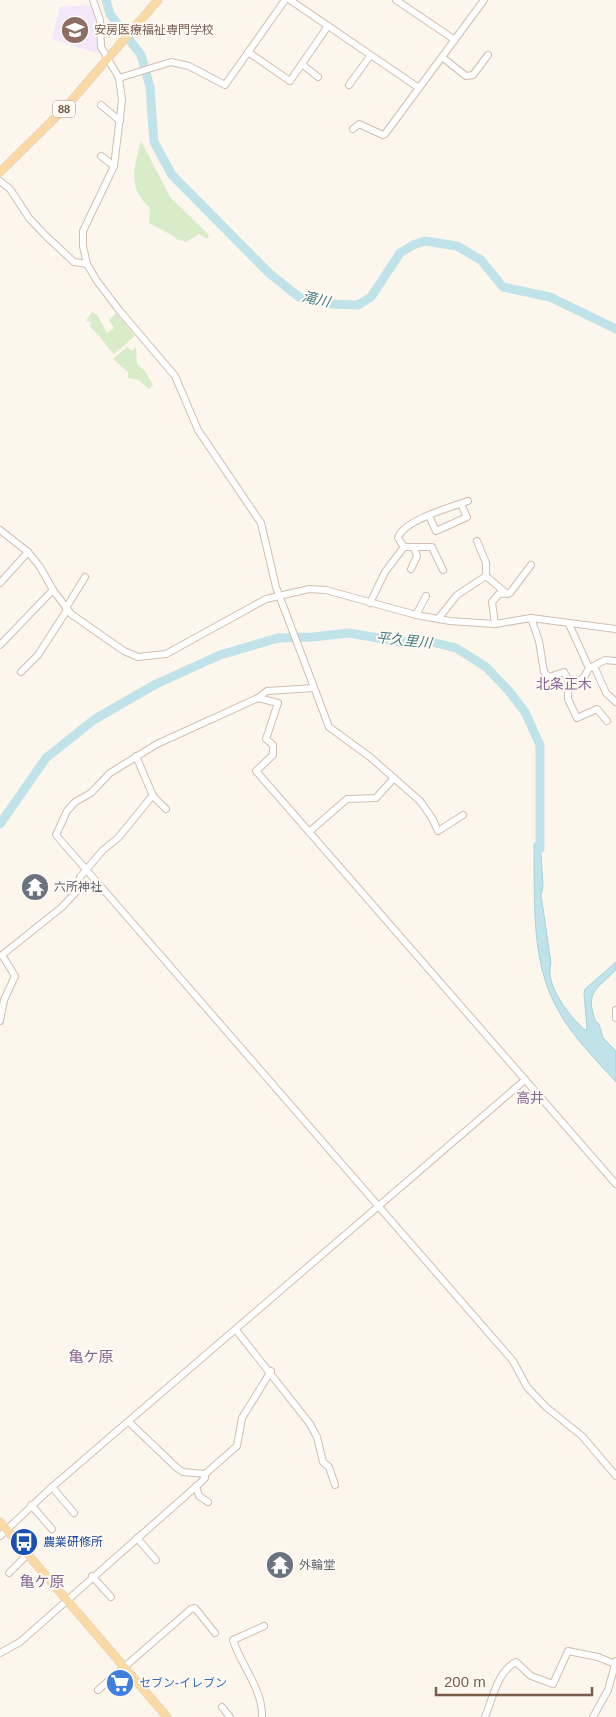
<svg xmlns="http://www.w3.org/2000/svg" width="616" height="1717" font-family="Helvetica,'Noto Sans JP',sans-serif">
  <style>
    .education { fill: #f3e8fa }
    .green { fill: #d8ecc9 }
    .water { fill: #bfe3e8; stroke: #a5d3da }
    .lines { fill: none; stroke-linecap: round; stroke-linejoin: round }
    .river { stroke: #bfe3e8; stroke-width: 9 }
    .minor-casing { stroke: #d1beb0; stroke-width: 8 }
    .major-casing { stroke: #dad1cd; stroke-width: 9 }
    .minor { stroke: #fff; stroke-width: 6 }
    .major { stroke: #fbd9a5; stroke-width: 8 }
    .labels { text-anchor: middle; stroke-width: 4; stroke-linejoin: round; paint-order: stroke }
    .shield { fill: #fffaf3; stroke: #a28b7f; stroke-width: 1 }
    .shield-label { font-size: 11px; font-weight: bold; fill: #7a5c4d }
    .education-label { font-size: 12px; fill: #785e54; stroke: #fffaf3; text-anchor: start }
    .worship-label { font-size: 12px; fill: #5b616d; stroke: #fffaf3; text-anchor: start }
    .transit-label { font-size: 12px; fill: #164399; stroke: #fffaf3; text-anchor: start }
    .shop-label { font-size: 12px; fill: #366cbe; stroke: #fffaf3; text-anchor: start }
    .water-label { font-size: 14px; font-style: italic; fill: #437c86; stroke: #fffaf3 }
    .neighbourhood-label { font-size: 14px; fill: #846695; stroke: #fffaf3 }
    .quarter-label { font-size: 15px; fill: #846695; stroke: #fffaf3 }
  </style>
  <rect width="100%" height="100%" fill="#fdf6ec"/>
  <polygon class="education" points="94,5 100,54 52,39 60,7"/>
  <g class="green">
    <path d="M141,141L170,197L209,235L207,239L199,234L186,242L176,239L175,237L149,223L150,208C127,187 134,168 141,141Z"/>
    <path d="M92,312L98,316L107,333L114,328L109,320L116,313L135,336L114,354C105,345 100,335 90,327L91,322L86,321Z"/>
    <polygon points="127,347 132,351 136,347 137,364 145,371 153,385 149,389 139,380 128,378 128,372 113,359"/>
  </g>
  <path class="water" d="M540,839L543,886L541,895L551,963C544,985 570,1017 586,1031L587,1027L584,994L585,989L616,962V970C597,989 584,992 596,1022L599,1024L603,1038L616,1051V1082C596,1060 572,1036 558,1010C530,961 535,899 534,844Z"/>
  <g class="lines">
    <g class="river">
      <polyline points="106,0 110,14 141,55 150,87 154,142 172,175 269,273 299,297 331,304 358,305 371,297 400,253 413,245 425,241 457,246 481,260 503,287 550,297 616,329"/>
      <polyline points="0,824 46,758 95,719 156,684 220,655 278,638 313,637 349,633 401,642 424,640 456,648 486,667 508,690 525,712 540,745 540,849"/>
    </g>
    <defs>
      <g id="minor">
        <polyline points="93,0 100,20 101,47 119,78 122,100 114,166 83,231 83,246 87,264 97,281 119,310 175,376 198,430 261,523 276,587 329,727 370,757 420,801 432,818 438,831 463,815"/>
        <polyline points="290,0 419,88"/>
        <polyline points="396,0 455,40"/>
        <polyline points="248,52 290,81 328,26"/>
        <polyline points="442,57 466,76 473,75 488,55"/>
        <polyline points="303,65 318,77"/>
        <polyline points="119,78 171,62 189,66 225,85 285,0"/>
        <polyline points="349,85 370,56"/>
        <polyline points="101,105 120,121"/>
        <polyline points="353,129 359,124 383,135 385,134 484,0"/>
        <polyline points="101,156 114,166"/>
        <polyline points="0,181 10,189 29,218 45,235 74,262 87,264"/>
        <polyline points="429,516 436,531 467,517 461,504"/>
        <polyline points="0,530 28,552 40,567 53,590 71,614 124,651 138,657 166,654 266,599 309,589 326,590 416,615 450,621 495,624 531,618 616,629"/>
        <polyline points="477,541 486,563 486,576 507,594"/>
        <polyline points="404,547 432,547 443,570"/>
        <polyline points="411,569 417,556 414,548"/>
        <polyline points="0,583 28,552"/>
        <path d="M370,603L385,572L404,547L398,538C403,520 452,507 468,501"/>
        <polyline points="66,608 85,577"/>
        <polyline points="416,615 426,596"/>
        <polyline points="531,618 539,641 544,672 549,677 564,672 572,687"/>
        <polyline points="438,619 457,595 486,576"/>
        <polyline points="495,624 492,602 499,594 510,593 531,565"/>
        <polyline points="569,624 589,668 584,677 568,690 568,699 577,718 597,709 607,721"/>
        <polyline points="0,645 53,590"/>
        <polyline points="594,666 606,693 616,702"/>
        <polyline points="590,668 605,660 616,661"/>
        <polyline points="21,672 38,655 67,610"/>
        <polyline points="314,688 267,691 258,698 157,744 110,773 91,793 75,802 67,811 56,835 513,1361 527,1387 546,1407 582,1436 616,1476"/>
        <polyline points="258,698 278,703 266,739 273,745 273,755 256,771 616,1184"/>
        <polyline points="136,756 153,796 166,809"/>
        <polyline points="309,832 347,799 376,798 394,778"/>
        <polyline points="616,1010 616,1018"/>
        <polyline points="0,1021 4,1000 15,976 2,955 62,907 78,890 80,877 103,850 118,838 153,795"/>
        <polyline points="236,1330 310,1424 317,1437 323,1462 329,1467 335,1485"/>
        <polyline points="129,1422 177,1468 183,1472 205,1474"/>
        <polyline points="196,1486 199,1496 208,1502"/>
        <polyline points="52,1487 74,1513"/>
        <polyline points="31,1505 52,1529"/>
        <polyline points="0,1536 52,1487 525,1080"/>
        <polyline points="137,1538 156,1560"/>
        <polyline points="9,1573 28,1554"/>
        <polyline points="92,1576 111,1597"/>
        <polyline points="0,1653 20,1642 199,1484 205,1478 205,1474 237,1446 242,1418 271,1371"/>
        <polyline points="98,1690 191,1609 195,1608 215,1633"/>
        <polyline points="222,1707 230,1717"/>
        <path d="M262,1717C263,1689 241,1666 233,1640L264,1626"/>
        <path d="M485,1717C493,1698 497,1672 516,1662L531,1676L553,1684L568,1651L598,1657L615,1664"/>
        <polyline points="593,1717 608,1690 616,1661"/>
      </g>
      <g id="major">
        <polyline points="0,172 67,106 158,0"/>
        <polyline points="0,1522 167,1717"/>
      </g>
    </defs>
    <use href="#minor" class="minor-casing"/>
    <use href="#major" class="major-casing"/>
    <use href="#minor" class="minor"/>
    <use href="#major" class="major"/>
  </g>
  <defs>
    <symbol id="university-disc" viewBox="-11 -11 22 22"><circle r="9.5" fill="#8d6e63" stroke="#fffaf3"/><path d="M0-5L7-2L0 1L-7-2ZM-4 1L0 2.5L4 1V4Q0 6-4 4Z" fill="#fff"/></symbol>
    <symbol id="temple-disc" viewBox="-11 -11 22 22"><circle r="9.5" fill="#6b7280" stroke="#fffaf3"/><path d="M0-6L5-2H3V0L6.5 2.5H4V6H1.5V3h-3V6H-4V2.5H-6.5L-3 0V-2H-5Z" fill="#fff"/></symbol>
    <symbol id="bus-disc" viewBox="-11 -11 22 22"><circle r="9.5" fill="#1a4fb4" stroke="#fffaf3"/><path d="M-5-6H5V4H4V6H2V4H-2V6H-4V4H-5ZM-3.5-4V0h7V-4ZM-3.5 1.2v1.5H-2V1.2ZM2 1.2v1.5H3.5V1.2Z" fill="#fff"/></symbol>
    <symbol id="supermarket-disc" viewBox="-11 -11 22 22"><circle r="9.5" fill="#3f7fe0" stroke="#fffaf3"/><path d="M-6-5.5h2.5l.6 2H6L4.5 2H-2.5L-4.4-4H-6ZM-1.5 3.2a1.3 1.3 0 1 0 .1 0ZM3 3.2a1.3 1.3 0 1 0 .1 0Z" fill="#fff"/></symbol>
  </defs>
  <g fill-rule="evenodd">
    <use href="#university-disc" x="59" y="14" width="32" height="32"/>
    <use href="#temple-disc" x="19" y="871" width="32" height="32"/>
    <use href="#bus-disc" x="8" y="1526" width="32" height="32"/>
    <use href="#temple-disc" x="264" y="1549" width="32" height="32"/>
    <use href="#supermarket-disc" x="104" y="1667" width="32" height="32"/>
  </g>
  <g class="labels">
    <rect class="shield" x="53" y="100.5" width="22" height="17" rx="4"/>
    <g class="shield-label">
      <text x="64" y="113">88</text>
    </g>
    <g class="education-label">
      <text x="94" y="34">安房医療福祉専門学校</text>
    </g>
    <g class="worship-label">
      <text x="54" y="891">六所神社</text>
      <text x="299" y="1569">外輪堂</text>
    </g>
    <g class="transit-label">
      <text x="43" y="1546">農業研修所</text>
    </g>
    <g class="shop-label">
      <text x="139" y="1687">セブン-イレブン</text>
    </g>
    <g class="water-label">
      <text transform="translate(316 299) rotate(13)" y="5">滝川</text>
      <text transform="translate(404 640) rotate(6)" y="5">平久里川</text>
    </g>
    <g class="neighbourhood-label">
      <text x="564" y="689">北条正木</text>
      <text x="530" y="1103">高井</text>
    </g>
    <g class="quarter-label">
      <text x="91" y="1362">亀ケ原</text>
      <text x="42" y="1587">亀ケ原</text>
    </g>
  </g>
  <path d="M436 1687v8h156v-8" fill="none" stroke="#7a5c4d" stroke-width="2.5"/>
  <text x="444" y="1687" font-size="15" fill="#7a5c4d" stroke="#fffaf3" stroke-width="4" paint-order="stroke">200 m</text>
</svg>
